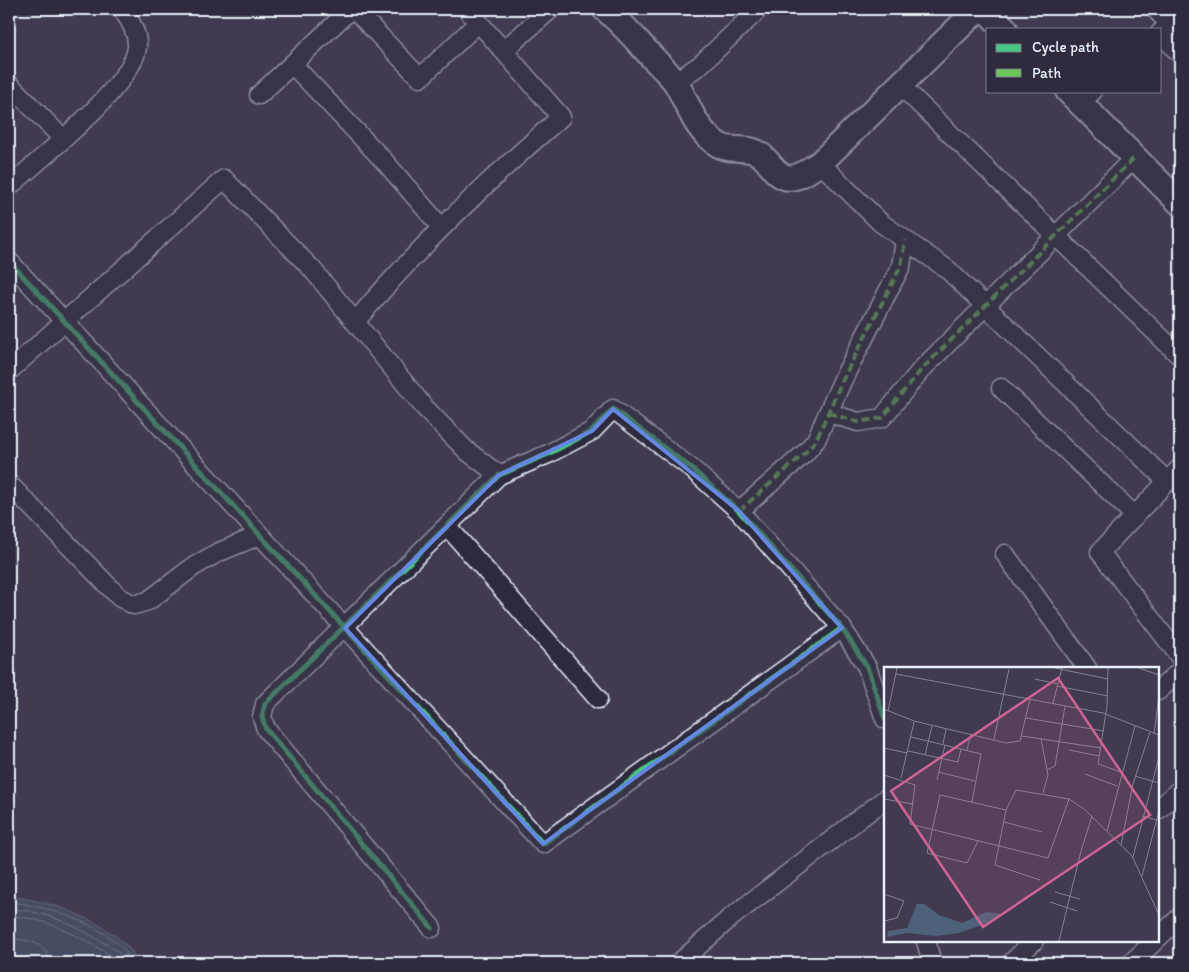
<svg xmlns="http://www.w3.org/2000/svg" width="1189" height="972" font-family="Itim,sans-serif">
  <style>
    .water { fill: #4d6279; stroke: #8b9bac }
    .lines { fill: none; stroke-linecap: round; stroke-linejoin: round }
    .shore { stroke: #aab8c5; stroke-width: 1 }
    .street-casing { stroke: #e8f1f8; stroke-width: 21 }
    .secondary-casing { stroke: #e8f1f8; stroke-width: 28 }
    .street { stroke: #2f2a3d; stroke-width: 18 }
    .secondary { stroke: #2f2a3d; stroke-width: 24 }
    .quiet { stroke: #6ac65a; stroke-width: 4; stroke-dasharray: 8 4; stroke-linecap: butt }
    .cycleway-casing { stroke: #2f2a3d; stroke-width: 8 }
    .cycleway { stroke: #46c982; stroke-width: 5 }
    .marked { fill: none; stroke: #6487e3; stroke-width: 4; stroke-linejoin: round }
    .inset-road { fill: none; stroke: #848393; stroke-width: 1 }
    .view { fill: #cf6492; fill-opacity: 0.15; stroke: #cf6492; stroke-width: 2.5 }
    .inset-edge { fill: none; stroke: #e8f1f8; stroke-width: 2.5 }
  </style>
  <rect width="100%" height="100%" fill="#413a50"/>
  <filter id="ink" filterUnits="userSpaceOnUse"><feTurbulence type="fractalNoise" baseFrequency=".02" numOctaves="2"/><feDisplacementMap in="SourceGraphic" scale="10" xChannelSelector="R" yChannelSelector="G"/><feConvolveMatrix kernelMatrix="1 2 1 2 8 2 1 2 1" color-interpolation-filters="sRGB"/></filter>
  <g filter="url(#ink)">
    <path class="water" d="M9,897C47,898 110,922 133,953L131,963H34L26,959L9,957Z"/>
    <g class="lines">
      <g class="shore">
        <path d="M9,902C42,904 109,926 127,954L126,963"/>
        <path d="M9,909C49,910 84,930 117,951L121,956L120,963"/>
        <path d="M9,916C47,917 80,937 112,956L113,963"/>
        <path d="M9,939C26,939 48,942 49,963"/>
      </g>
      <defs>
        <g id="street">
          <polyline points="354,9 420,78 479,22"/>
          <polyline points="1155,9 1170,24"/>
          <polyline points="1160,33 1180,54"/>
          <polyline points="1160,33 1180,16"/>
          <polyline points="504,50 551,9"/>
          <polyline points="292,64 386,163 441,227"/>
          <polyline points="675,82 700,65 759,9"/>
          <polyline points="9,84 62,138"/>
          <polyline points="901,86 1180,356"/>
          <polyline points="259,95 351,9"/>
          <polyline points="1080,103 1093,91"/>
          <polyline points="820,163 881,223 947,269 1168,482"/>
          <path d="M9,187C38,160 134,85 137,47C138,33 130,20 122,9"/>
          <polyline points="9,261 543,844 842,628"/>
          <path d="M355,322C419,246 486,182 561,117L467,9"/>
          <polyline points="9,371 224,179 312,269 424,407 467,451 499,475"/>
          <polyline points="1001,388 1135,516"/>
          <polyline points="829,413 858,422 882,418 921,370 1134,158"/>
          <polyline points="1180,468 1100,552 1180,657"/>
          <polyline points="9,484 119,597 134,605 148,601 193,567 217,553 260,535"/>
          <polyline points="739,511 805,453 816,440 843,379 901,266 905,240"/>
          <polyline points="447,526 598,699"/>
          <polyline points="1005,554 1087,668"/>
          <polyline points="1158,691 1180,671"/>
          <polyline points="1158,810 1180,789"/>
          <polyline points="432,928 266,729 262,717 265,704 499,475 548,454 592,431 613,409 691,468 739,511 842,628 867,667 885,719"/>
          <polyline points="1158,938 1180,917"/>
          <polyline points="926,941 932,963"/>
          <polyline points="679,963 729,919 885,799"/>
          <polyline points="1011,963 1034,941"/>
          <polyline points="1131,963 1155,941"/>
        </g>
        <g id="secondary">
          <path d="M605,9C623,24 637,41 653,58C660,66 670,74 676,83C689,105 695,131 719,145C730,152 745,146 756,152C763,155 767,161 772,167C789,188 802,174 820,163L978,9"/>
          <polyline points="985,9 1005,29"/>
          <polyline points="1068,91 1180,203"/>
        </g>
      </defs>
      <use href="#street" class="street-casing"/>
      <use href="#secondary" class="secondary-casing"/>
      <use href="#street" class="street"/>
      <use href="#secondary" class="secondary"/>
      <g class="quiet">
        <polyline points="829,413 858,422 882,418 921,370 1134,158"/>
        <polyline points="739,511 805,453 816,440 843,379 901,266 905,240"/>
      </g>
      <defs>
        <g id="cycleway">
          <polyline points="9,261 543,844 842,628"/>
          <polyline points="432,928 266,729 262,717 265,704 499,475 548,454 592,431 613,409 691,468 739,511 842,628 867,667 885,719"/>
        </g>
      </defs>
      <use href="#cycleway" class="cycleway-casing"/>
      <use href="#cycleway" class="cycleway"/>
    </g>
  </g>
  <path d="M0 0H1189V972H0ZM613,409L739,511L842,628L543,844L345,628L499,475L592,431Z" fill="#413a50" fill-opacity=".55" fill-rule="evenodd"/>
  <path class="marked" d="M613,409L739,511L842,628L543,844L345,628L499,475L592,431Z"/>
  <g transform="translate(884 667)">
    <rect width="275" height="275" fill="#413a50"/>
    <path d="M33,237H40L55,248L78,256L102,245L117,247L106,255L75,266L52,269L23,266L3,270L4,264L23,261Z" fill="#4d6279"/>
    <path class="inset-road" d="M171,1L224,12M224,1L223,39L214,97L237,105M255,1L275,8M12,7L219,46L275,68M151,12L174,17M173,19L224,29M169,36L178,1M0,42L30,54L122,76L136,74L146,32M4,44L13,1M142,51L220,64M270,67L275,29M138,69L217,81M27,70L97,87L88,135M110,72L125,2M157,72L164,108L159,126M59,77L62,62M0,81L23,86M83,83L87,67M185,83L215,89M24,84L74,95L77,82M41,88L48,59M163,103L171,99L181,39M54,105L91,114M201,107L233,119M0,108L31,118L26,157L164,191L185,132M251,109L275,116M17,111L30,55M53,113L61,78M0,132L29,137M258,149L273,153M120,155L158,165M223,164L251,59M94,174L83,196L43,186L56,128L122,143M237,178L249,117L266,65M249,190L275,90M258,209L275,144M156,213L111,198L122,143L132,123L185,132L200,142L248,189L275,248M171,225L196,232M0,227L20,234L13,251L0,254M166,235L193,244M175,274L197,184L208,149"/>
    <path class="view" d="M174,11L266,148L99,260L7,124Z"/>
    <rect width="275" height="275" class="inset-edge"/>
  </g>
  <rect width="1189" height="972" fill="none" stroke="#2f2a3d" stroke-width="30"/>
  <rect x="15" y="15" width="1159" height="942" fill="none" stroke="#e8f1f8" stroke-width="2" filter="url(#ink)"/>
  <rect x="986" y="28" width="175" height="65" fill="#2f2a3d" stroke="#797a88"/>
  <rect x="996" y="44" width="25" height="8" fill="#46c982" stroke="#797a88"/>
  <text x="1032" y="52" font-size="15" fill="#e8f1f8">Cycle path</text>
  <rect x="996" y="69" width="25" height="8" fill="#6ac65a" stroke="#797a88"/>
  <text x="1032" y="78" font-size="15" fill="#e8f1f8">Path</text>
</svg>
